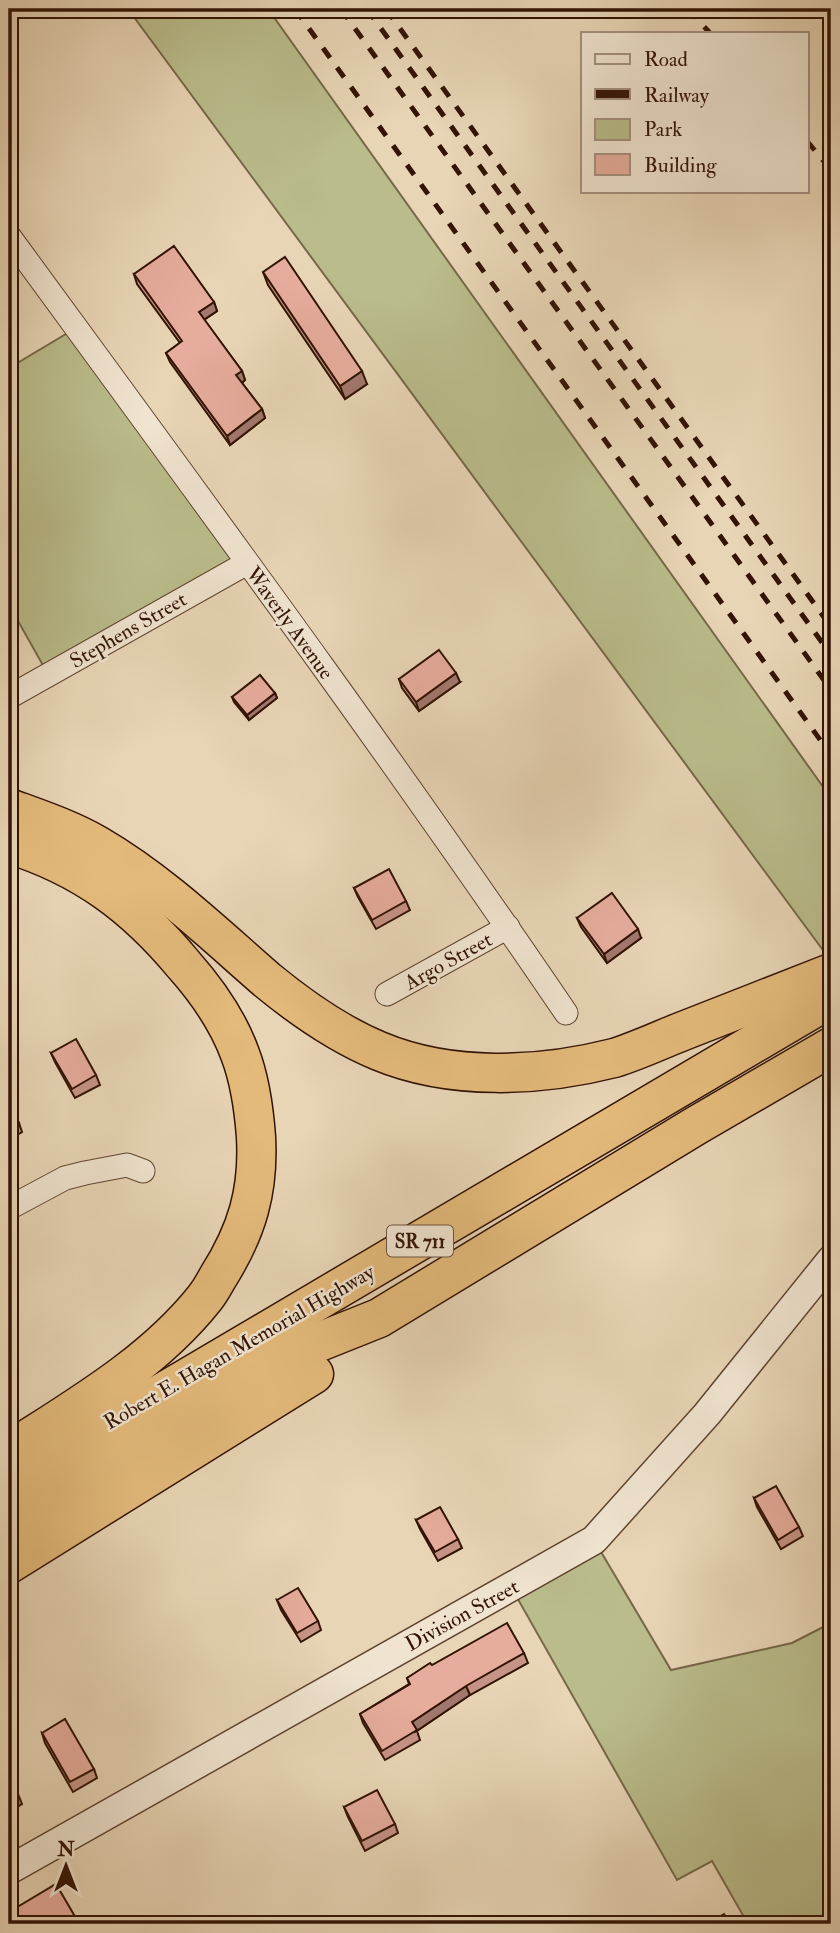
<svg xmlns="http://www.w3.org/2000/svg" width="840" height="1933" font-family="'IM FELL Double Pica',serif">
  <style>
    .green { fill: #babc8b; stroke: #766848; stroke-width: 2 }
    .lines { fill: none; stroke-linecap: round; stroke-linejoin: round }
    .minor-casing { stroke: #604430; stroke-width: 25 }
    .tertiary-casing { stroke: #604430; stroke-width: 31 }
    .motorway-casing { stroke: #321304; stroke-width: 41 }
    .minor { stroke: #f0e4d0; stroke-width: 23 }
    .tertiary { stroke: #f0e4d0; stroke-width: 28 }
    .motorway { stroke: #e4ba7b; stroke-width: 38 }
    .rail { stroke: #321304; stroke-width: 5; stroke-dasharray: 12 12; stroke-linecap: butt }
    .wall { fill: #c69486; stroke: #321304; stroke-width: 2 }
    .shaded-wall { fill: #a1786d; stroke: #321304; stroke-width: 2 }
    .building { fill: #e6ac9c; stroke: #321304; stroke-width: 2 }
    .labels { text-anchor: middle; stroke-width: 5; stroke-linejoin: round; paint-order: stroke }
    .shield { fill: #f0e4d0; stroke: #6b5241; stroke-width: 2 }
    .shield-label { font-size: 19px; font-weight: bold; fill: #321304 }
    .street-label { font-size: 21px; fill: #321304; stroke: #f0e4d0 }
  </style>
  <rect width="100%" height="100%" fill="#e8d5b6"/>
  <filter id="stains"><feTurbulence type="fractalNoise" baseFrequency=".00286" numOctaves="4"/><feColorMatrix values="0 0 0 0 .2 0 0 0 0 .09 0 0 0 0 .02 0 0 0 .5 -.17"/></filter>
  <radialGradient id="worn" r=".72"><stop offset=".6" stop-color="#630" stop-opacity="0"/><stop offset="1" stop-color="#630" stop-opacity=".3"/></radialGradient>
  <g class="green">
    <polygon points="128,9 268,9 831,798 831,955 828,957"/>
    <polygon points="76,328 247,563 49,676 9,605 9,368"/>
    <polygon points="594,1540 671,1670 792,1643 831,1623 831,1924 748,1924 712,1861 677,1880 511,1587"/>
  </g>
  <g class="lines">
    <defs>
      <g id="minor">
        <path d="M9,236C197,493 387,750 566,1013"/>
        <polyline points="9,697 247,563"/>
        <polyline points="387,994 508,927"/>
        <polyline points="9,1208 65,1178 85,1173 127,1165 143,1171"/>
      </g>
      <polyline id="tertiary" points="9,1870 594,1540 707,1414 831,1260"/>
      <g id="motorway">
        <path d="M9,808C39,819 69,829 97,845C159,881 213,933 267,980C301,1008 338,1034 379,1051C451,1081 539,1077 614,1058C637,1051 660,1040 683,1031C732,1012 782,992 831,973"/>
        <path d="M9,844C83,867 135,906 184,965C207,991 228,1021 240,1054C250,1080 254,1110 256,1137C259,1191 247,1231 218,1277C214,1284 210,1292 204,1299C152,1364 77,1407 9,1451"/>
        <polyline points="9,1483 831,998"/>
        <polyline points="9,1524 314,1344 379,1318 697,1125 831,1047"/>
        <polyline points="9,1564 314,1374"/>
      </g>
    </defs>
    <use href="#minor" class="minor-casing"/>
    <use href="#tertiary" class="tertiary-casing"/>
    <use href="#motorway" class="motorway-casing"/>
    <use href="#minor" class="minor"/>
    <use href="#tertiary" class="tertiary"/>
    <use href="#motorway" class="motorway"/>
    <g class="rail">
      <polyline points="295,9 831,755"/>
      <polyline points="341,9 831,690"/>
      <polyline points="367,9 831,655"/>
      <polyline points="386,9 831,627"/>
      <polyline points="688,9 710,33"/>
      <polyline points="807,141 831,170"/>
    </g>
  </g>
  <g class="wall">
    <polygon points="263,272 367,384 345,399 268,285"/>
    <polygon points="134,274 214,302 217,311 204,320 242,371 245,380 242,383 262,409 265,418 230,445 170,362 166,353 180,343 137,284"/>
    <polygon points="399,679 460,682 419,711 402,688"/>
    <polygon points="275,693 277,698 249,720 234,702 232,697"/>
    <polygon points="354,888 406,901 410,910 376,929 358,897"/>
    <polygon points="577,918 641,938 607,963 581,927"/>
    <polygon points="51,1053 96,1075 100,1085 75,1098 55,1062"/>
    <polygon points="9,1105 19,1123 22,1132 9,1140"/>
    <polygon points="754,1498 799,1527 803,1536 781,1549 757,1507"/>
    <polygon points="416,1520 458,1539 462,1548 438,1561 420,1529"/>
    <polygon points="277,1600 318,1621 321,1630 301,1642 281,1610"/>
    <polygon points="524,1653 528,1663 470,1695 417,1731 420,1740 385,1760 363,1723 360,1714 409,1684 407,1678 432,1665"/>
    <polygon points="42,1733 94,1769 97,1778 73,1792 45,1743"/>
    <polygon points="344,1807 395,1824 398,1833 365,1851 348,1817"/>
    <polygon points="77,1920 79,1924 9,1924"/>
  </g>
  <g class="shaded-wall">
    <polygon points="214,302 217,311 202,321 199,312"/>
    <polygon points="242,371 245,380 239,385 236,375"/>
    <polygon points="362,371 367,384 345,399 340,386"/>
    <polygon points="262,409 265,418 230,445 227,436"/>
    <polygon points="456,673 460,682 419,711 416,702"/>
    <polygon points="275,693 277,698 249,720 247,715"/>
    <polygon points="638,929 641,938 607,963 604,954"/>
    <polygon points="466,1686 470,1695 415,1732 412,1722"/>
    <polygon points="18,1794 22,1804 9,1812 9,1800"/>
  </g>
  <g class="building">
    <polygon points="174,246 214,302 199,312 242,371 236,375 262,409 227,436 166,353 182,341 134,274"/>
    <polygon points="285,257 362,371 340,386 263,272"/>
    <polygon points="439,650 456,673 416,702 399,679"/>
    <polygon points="260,675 275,693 247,715 232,697"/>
    <polygon points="389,869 406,901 372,920 354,888"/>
    <polygon points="612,893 638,929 604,954 577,918"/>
    <polygon points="76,1039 96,1075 72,1089 51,1053"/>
    <polygon points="9,1105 19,1123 9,1129"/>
    <polygon points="776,1486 799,1527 778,1540 754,1498"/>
    <polygon points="440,1507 458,1539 435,1552 416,1520"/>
    <polygon points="298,1588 318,1621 297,1633 277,1600"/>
    <polygon points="507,1623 524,1653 466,1686 412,1722 417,1730 382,1751 360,1714 410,1684 407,1678 430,1663 432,1665"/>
    <polygon points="65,1719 94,1769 70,1782 42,1733"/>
    <polygon points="9,1779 18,1794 9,1800"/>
    <polygon points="377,1790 395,1824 362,1841 344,1807"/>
    <polygon points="56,1884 77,1920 70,1924 9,1924 9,1912"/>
    <polygon points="724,1914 730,1924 707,1924"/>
  </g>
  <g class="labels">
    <rect class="shield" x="387" y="1225.5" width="66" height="31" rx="5"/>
    <g class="shield-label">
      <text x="420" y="1248">SR 711</text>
    </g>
    <g class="street-label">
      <text transform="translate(290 623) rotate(54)" y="7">Waverly Avenue</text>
      <text transform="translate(128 630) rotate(-30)" y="7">Stephens Street</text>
      <text transform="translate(448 961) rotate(-29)" y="7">Argo Street</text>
      <text transform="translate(239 1347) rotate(-30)" y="7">Robert E. Hagan Memorial Highway</text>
      <text transform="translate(462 1615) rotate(-29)" y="7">Division Street</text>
    </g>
  </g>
  <rect width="840" height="1933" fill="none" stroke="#e8d5b6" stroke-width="35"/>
  <rect x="10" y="10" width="819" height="1912" fill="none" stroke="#321304" stroke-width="3.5"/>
  <rect x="18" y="18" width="805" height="1898" fill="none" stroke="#321304" stroke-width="2"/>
  <rect x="581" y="32" width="228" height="161" fill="#f0e4d0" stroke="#a4907e" stroke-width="2"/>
  <rect x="595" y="54" width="35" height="10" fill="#f0e4d0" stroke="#a4907e" stroke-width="2"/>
  <text x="644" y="66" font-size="21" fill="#321304">Road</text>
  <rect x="595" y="89" width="35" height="10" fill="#321304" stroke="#a4907e" stroke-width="2"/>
  <text x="644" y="102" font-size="21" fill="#321304">Railway</text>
  <rect x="595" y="119" width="35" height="21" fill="#babc8b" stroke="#a4907e" stroke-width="2"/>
  <text x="644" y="136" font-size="21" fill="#321304">Park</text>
  <rect x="595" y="154" width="35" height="21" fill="#e6ac9c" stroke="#a4907e" stroke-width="2"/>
  <text x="644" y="172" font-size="21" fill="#321304">Building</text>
  <g transform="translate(66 1866)" stroke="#f0e4d0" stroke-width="5" paint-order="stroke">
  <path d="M0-5L12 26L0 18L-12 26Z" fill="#321304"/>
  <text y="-10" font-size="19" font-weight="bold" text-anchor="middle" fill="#321304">N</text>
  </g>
  <rect width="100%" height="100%" filter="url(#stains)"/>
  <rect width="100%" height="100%" fill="url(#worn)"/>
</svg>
